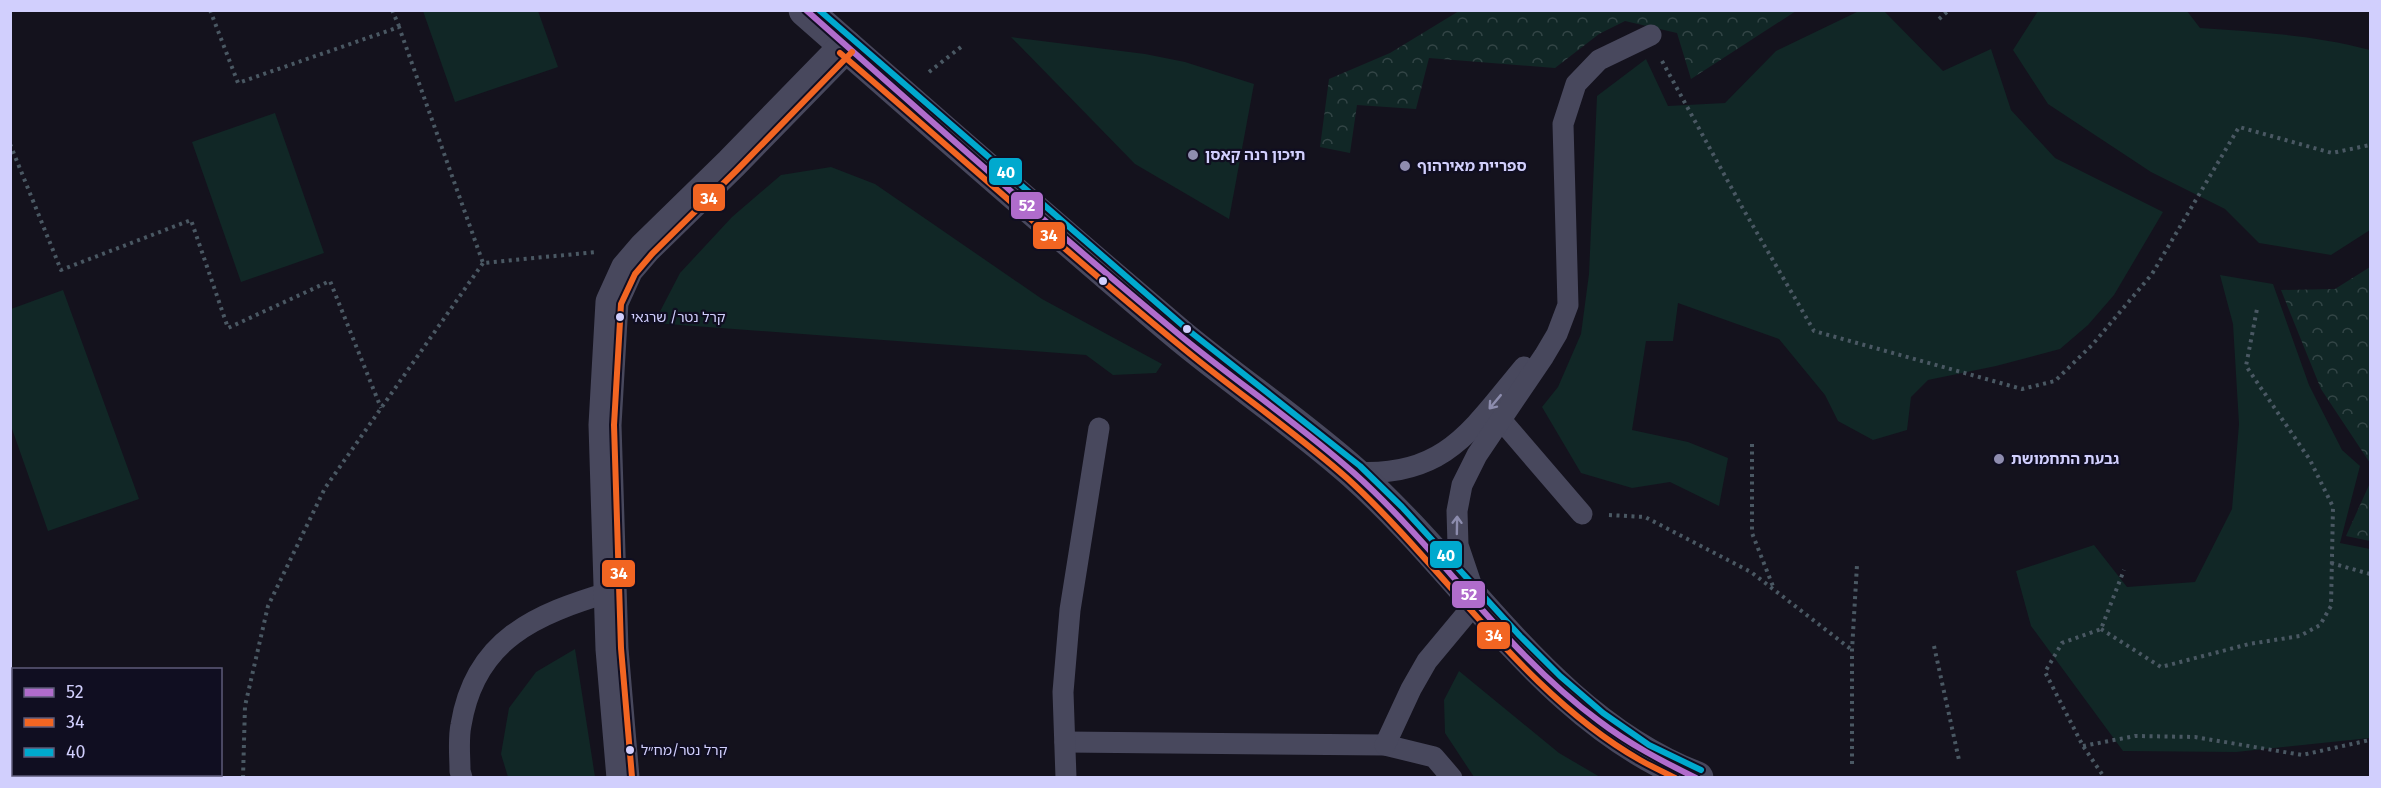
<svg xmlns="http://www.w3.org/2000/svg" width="2381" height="788" font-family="'Fira Sans','Noto Sans Hebrew',sans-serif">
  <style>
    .green { fill: #112726 }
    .forest { fill: url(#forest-crowns) }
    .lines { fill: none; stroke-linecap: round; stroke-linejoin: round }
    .path { stroke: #4a5863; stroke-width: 4; stroke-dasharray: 3 4.5; stroke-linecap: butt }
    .service { stroke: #48485d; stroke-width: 21 }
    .tertiary { stroke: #48485d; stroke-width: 33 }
    .bus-1-casing { stroke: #100e21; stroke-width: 10 }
    .bus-2-casing { stroke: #100e21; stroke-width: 10 }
    .bus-3-casing { stroke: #100e21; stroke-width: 10 }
    .bus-1 { stroke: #b06ccc; stroke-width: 6 }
    .bus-2 { stroke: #f26522; stroke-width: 6 }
    .bus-3 { stroke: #00a9ce; stroke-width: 6 }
    .oneway { stroke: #8c8cad }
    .poi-dot { fill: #8f8daf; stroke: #100e21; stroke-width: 2 }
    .bus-dot { fill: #d1cffd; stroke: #100e21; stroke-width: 2 }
    .labels { text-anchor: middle; stroke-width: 4.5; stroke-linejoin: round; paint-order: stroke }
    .bus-label { font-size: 14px; fill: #d1cffd; stroke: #100e21; text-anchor: start }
    .poi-label { font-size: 15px; font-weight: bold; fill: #d1cffd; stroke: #100e21; text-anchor: start }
    .line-badge { stroke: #100e21; stroke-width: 2 }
    .badge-label { font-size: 16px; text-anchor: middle; font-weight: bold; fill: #fff }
  </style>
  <defs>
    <pattern id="forest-crowns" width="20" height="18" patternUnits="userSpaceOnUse" patternTransform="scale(1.5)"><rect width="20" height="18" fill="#112726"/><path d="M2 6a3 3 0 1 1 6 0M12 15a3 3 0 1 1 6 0" fill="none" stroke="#334546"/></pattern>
  </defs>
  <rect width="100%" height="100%" fill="#14121d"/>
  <g class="green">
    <polygon points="423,11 538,11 558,67 455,102"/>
    <polygon points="1859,11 1884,11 1943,71 1991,49 2011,110 2055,158 2163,212 2114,295 2088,325 2060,349 1996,366 1928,380 1911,397 1907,430 1873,440 1838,421 1825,395 1779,339 1678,303 1673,341 1646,341 1632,430 1688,442 1728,458 1719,506 1670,482 1632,488 1581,473 1542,407 1558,387 1581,334 1589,274 1597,96 1646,59 1668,106 1725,103 1776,51"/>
    <path d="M2187,11L2200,28C2257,32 2315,35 2370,50V230L2331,255L2259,243L2225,209L2151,172L2048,104L2013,50L2038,11Z"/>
    <polygon points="1011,37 1145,54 1185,62 1254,84 1229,219 1135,164"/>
    <polygon points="275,113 324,253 241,282 192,142"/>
    <polygon points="831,167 875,184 1042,299 1162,364 1156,373 1113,375 1086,355 654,323 680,273 732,217 781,175"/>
    <polygon points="2220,275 2273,284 2309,385 2342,450 2360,466 2340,543 2370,549 2370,738 2236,752 2123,751 2031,626 2016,571 2094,545 2127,587 2195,582 2232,509 2239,424 2233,324"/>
    <polygon points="63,290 139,499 48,531 11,426 11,309"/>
    <polygon points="575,649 595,777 508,777 501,754 509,708 536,672"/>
    <polygon points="1459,671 1559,753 1600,777 1474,777 1445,733 1444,700"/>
  </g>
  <g class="forest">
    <polygon points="1459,11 1796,11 1691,79 1677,33 1625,21 1599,34 1555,68 1429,58 1416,109 1357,105 1350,153 1320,147 1329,79 1390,53"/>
    <polygon points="2370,267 2370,463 2321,389 2281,290 2335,289"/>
    <polygon points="2370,483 2370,541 2346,536"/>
  </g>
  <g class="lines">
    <g class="path">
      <polyline points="210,10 238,83 399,27 483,263 596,252"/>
      <polyline points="392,10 399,26"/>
      <polyline points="1939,19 1949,10"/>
      <polyline points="1662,61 1742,207 1814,331 2022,389 2055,381 2093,344 2152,274 2239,127 2332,153 2370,145"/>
      <polyline points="929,72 961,47"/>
      <polyline points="10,144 61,270 191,220 228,328 330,281 381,408"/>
      <polyline points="1752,444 1752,533 1774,589"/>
      <polyline points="1609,515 1645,517 1751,572 1852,650"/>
      <polyline points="2331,563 2370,574"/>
      <polyline points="2101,629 2161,667 2249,644 2300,636 2320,625 2331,606 2333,507 2310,460 2246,366 2257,309"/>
      <polyline points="1934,646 1959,760"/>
      <polyline points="2083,746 2135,736 2195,737 2302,755 2370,740"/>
      <polyline points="1852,764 1852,650 1857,565"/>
      <polyline points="2102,774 2083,746 2045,672 2062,643 2101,629 2124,570"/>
      <polyline points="243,778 245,706 268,606 325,488 483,263"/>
    </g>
    <g class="service">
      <polyline points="1502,421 1582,514"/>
      <path d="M1354,472C1445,478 1472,429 1524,367"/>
      <polyline points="1065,742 1385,745 1434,757 1452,778"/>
      <polyline points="1385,745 1411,689 1427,661 1477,601 1458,545 1457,511 1462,485 1477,455 1544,356 1557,334 1568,305 1563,124 1576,84 1599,60 1651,35"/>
      <path d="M462,778L460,771C460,756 458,739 461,725C475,639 536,614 610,592"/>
      <polyline points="1066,778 1063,692 1070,610 1099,428"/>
    </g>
    <g class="tertiary">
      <path d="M805,10C930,120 1055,230 1182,337C1238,383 1300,425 1354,473C1468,574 1550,721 1697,778"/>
      <polyline points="623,778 612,649 605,425 612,302 627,269 645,248 731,164 846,46"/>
    </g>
    <defs>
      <path id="bus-1" d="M806,10C930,120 1054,231 1182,337C1238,383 1299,424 1354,473C1440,550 1505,652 1599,721C1629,744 1662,761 1696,778"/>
      <g id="bus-2">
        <path d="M840,53C953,150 1063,250 1178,344C1233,390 1294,431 1348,479C1446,569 1524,694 1640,760C1652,767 1664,772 1675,778"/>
        <polyline points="632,777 621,648 614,425 621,304 635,274 652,254 737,170 852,52"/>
      </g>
      <polyline id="bus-3" points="819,10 1188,330 1360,466 1402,507 1520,636 1560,676 1603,713 1649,745 1701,770"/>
    </defs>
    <use href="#bus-1" class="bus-1-casing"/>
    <use href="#bus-2" class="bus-2-casing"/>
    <use href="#bus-3" class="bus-3-casing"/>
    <use href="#bus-1" class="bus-1"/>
    <use href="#bus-2" class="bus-2"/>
    <use href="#bus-3" class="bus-3"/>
  </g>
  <defs><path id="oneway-shaft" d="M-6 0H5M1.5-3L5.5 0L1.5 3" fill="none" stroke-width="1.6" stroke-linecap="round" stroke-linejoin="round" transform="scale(1.5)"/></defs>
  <g class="oneway">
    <use href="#oneway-shaft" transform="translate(1495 402) rotate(130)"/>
    <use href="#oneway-shaft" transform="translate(1457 525) rotate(-89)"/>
  </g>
  <g class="poi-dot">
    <circle cx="1193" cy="155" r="6"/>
    <circle cx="1405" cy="166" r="6"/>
    <circle cx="1999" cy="459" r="6"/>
  </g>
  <g class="bus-dot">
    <circle cx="1103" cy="281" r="5"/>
    <circle cx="620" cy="317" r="5"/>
    <circle cx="1187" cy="329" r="5"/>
    <circle cx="630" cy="750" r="5"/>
  </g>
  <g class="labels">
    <g class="bus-label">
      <text x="631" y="322">קרל נטר/ שרגאי</text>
      <text x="641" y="755">קרל נטר/מח״ל</text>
    </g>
    <g class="poi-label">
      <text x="1205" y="160">תיכון רנה קאסן</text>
      <text x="1417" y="171">ספריית מאירהוף</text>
      <text x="2011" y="464">גבעת התחמושת</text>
    </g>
  </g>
  <g class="line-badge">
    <rect x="988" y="157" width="35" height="29" rx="6" fill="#00a9ce"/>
    <rect x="692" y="183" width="34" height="29" rx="6" fill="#f26522"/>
    <rect x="1010" y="191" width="34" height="29" rx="6" fill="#b06ccc"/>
    <rect x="1032" y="221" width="34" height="29" rx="6" fill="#f26522"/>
    <rect x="1429" y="540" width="34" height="29" rx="6" fill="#00a9ce"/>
    <rect x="601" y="559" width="35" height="29" rx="6" fill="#f26522"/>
    <rect x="1451" y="580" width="35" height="29" rx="6" fill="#b06ccc"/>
    <rect x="1476" y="621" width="35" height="29" rx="6" fill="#f26522"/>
  </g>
  <g class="badge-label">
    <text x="1006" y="178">40</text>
    <text x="709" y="204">34</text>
    <text x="1027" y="211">52</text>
    <text x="1049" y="241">34</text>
    <text x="1446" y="561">40</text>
    <text x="619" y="579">34</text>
    <text x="1469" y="600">52</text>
    <text x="1494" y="641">34</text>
  </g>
  <rect width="2381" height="788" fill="none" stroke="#d1cffd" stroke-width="24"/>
  <rect x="12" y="668" width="210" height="108" fill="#100e21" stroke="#5d5b79" stroke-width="1.5"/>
  <rect x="24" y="688" width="30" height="9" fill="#b06ccc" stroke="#5d5b79" stroke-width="1.5"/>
  <text x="66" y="698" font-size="18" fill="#d1cffd">52</text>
  <rect x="24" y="718" width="30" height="9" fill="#f26522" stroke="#5d5b79" stroke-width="1.5"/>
  <text x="66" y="728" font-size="18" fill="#d1cffd">34</text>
  <rect x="24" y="748" width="30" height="9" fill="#00a9ce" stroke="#5d5b79" stroke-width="1.5"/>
  <text x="66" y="758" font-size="18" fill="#d1cffd">40</text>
</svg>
